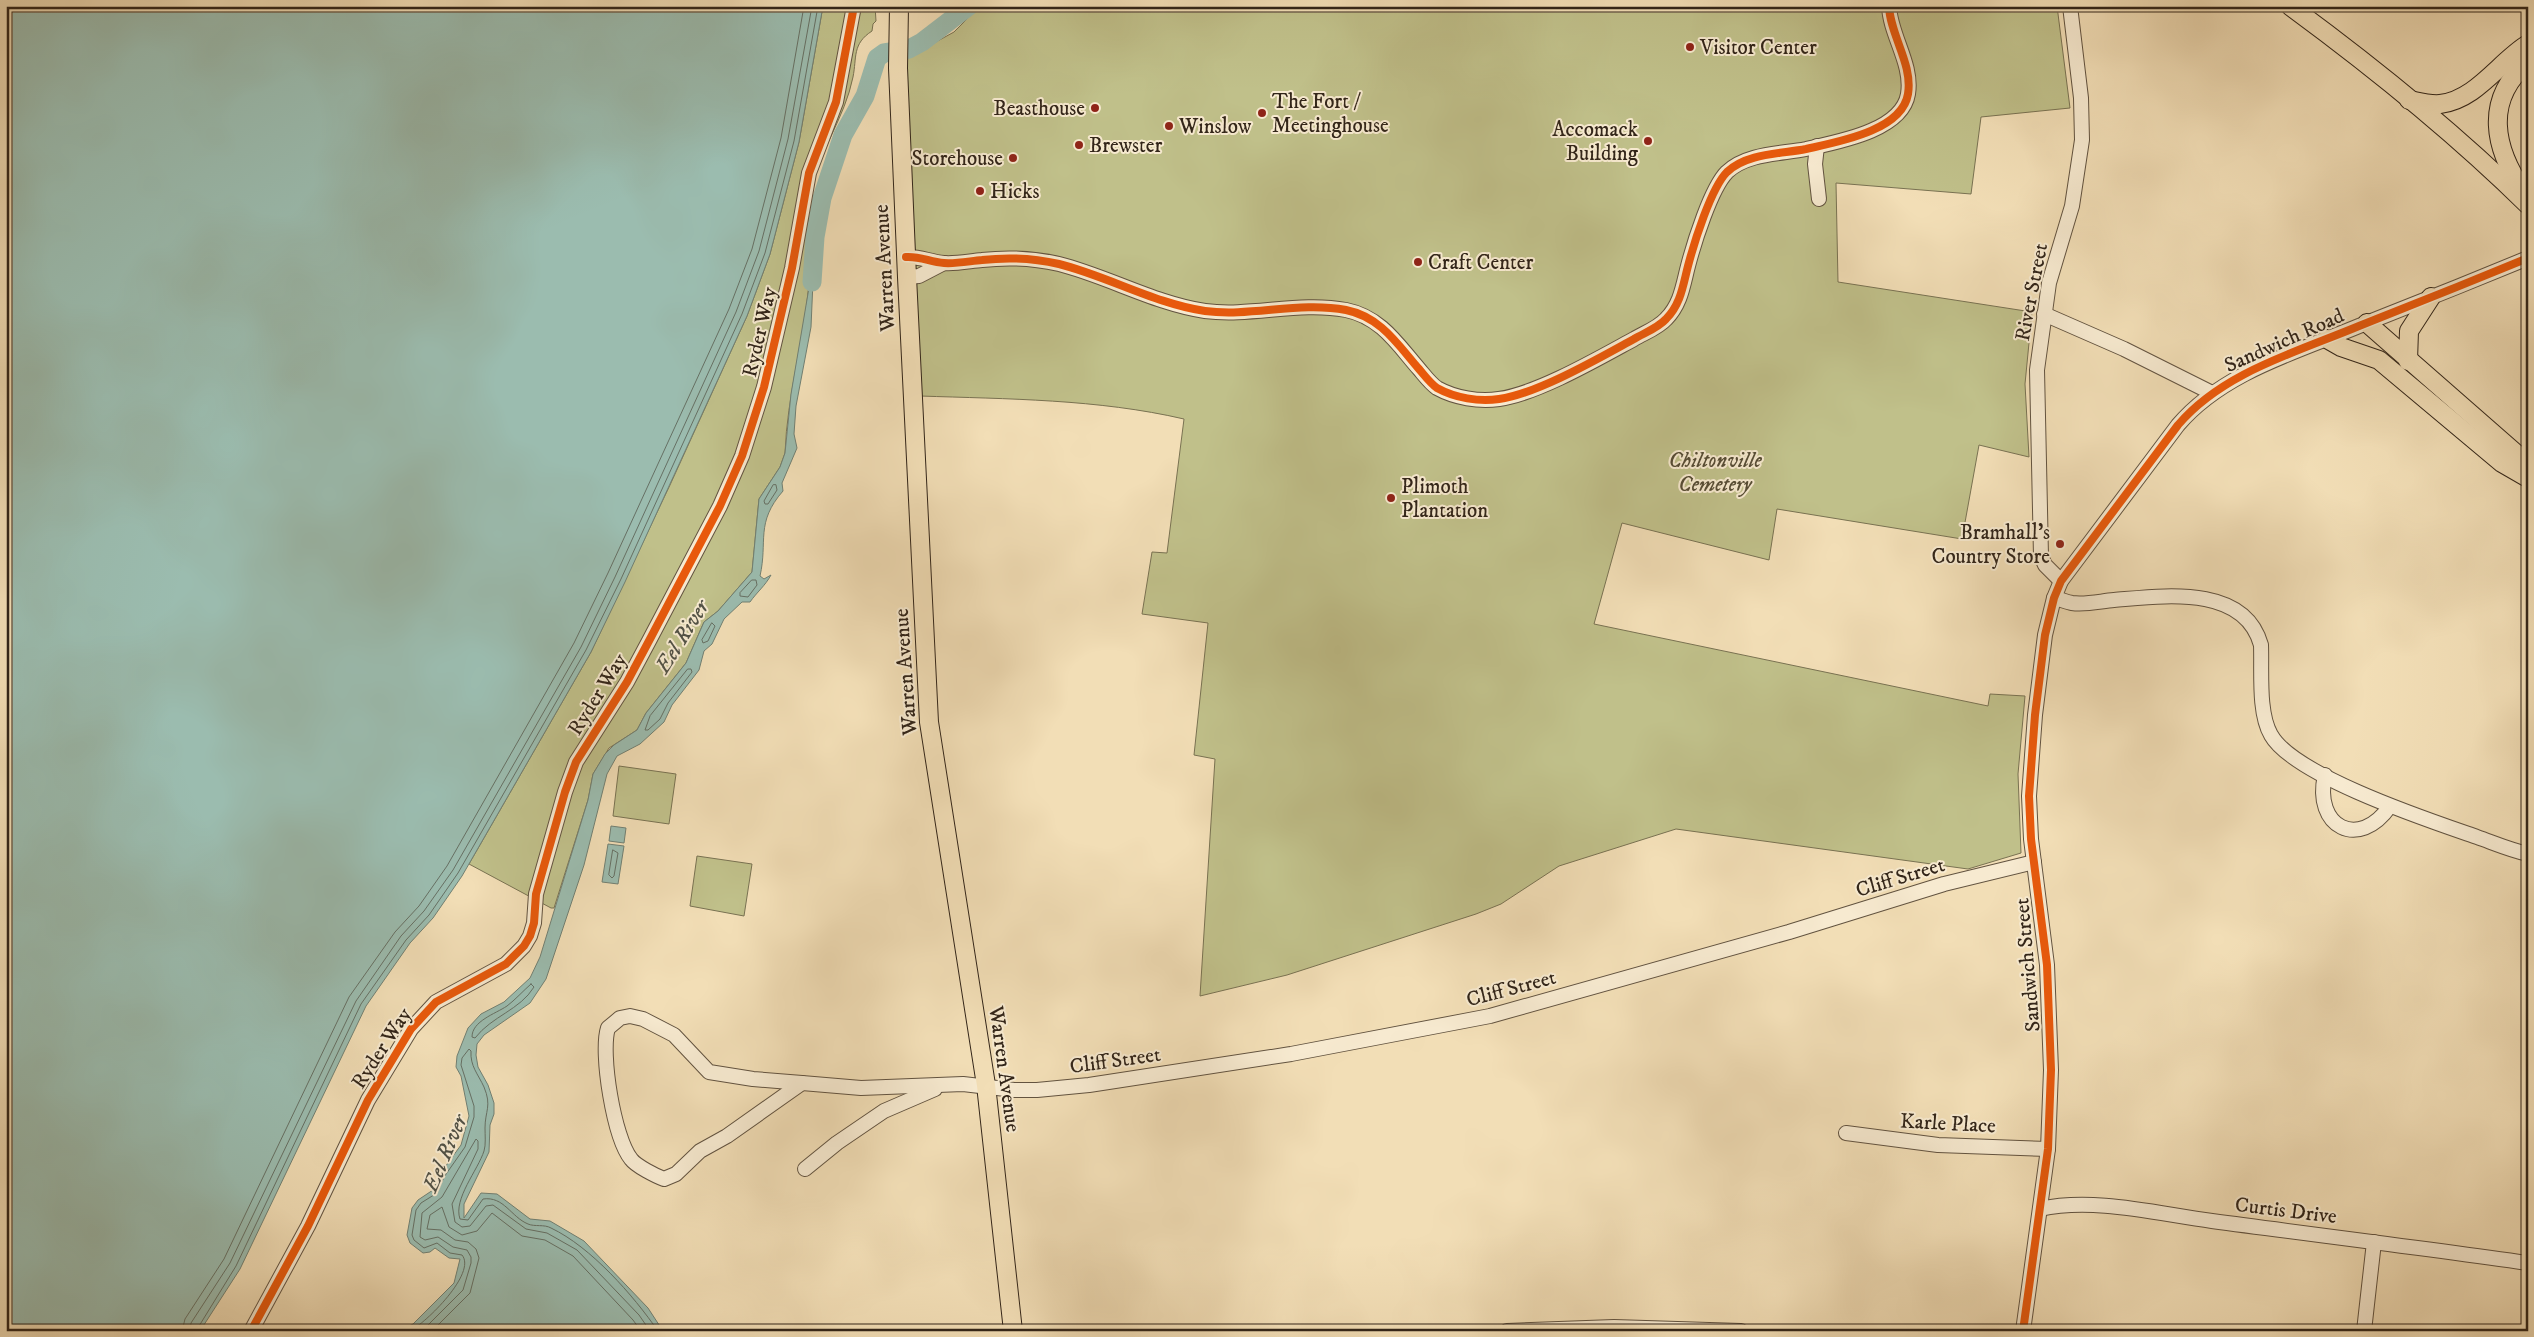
<svg xmlns="http://www.w3.org/2000/svg" width="2534" height="1337" font-family="'IM FELL DW Pica',serif">
  <style>
    .green { fill: #c0c08a; stroke: #797252 }
    .water { fill: #9bbcaf; stroke: #718073 }
    .lines { fill: none; stroke-linecap: round; stroke-linejoin: round }
    .shore { stroke: #667064; stroke-width: 1 }
    .river { stroke: #9bbcaf; stroke-width: 19 }
    .minor-casing { stroke: #625340; stroke-width: 16 }
    .major-casing { stroke: #322519; stroke-width: 20 }
    .minor { stroke: #f7ead0; stroke-width: 14 }
    .major { stroke: #f2deb6; stroke-width: 18 }
    .cycleway-casing { stroke: #f7ead0; stroke-width: 11 }
    .cycleway { stroke: #e8590c; stroke-width: 8 }
    .poi-dot { fill: #8f2418; stroke: #f7ead0; stroke-width: 2 }
    .labels { text-anchor: middle; stroke-width: 4; stroke-linejoin: round; paint-order: stroke }
    .poi-label { font-size: 21px; fill: #322519; stroke: #f7ead0; text-anchor: start }
    .street-label { font-size: 21px; fill: #322519; stroke: #f7ead0 }
    .park-label { font-size: 21px; font-style: italic; fill: #564c35; stroke: #f7ead0 }
    .water-label { font-size: 22px; font-style: italic; fill: #525246; stroke: #f7ead0 }
  </style>
  <rect width="100%" height="100%" fill="#f2deb6"/>
  <filter id="stains"><feTurbulence type="fractalNoise" baseFrequency=".004" numOctaves="4"/><feColorMatrix values="0 0 0 0 .2 0 0 0 0 .09 0 0 0 0 .02 0 0 0 .5 -.17"/></filter>
  <radialGradient id="worn" r=".72"><stop offset=".6" stop-color="#630" stop-opacity="0"/><stop offset="1" stop-color="#630" stop-opacity=".3"/></radialGradient>
  <g class="green">
    <path d="M823,6H875L876,21L873,24L872,31C852,44 857,57 853,77C845,118 818,152 810,194C806,214 810,233 811,254C812,264 810,274 809,284C804,340 787,396 785,453L780,467L759,499L752,572L718,611L704,622L686,663L646,713L637,730L609,748L593,774L588,800L554,908H551L469,864L591,652L670,485L747,316L770,254L799,142Z"/>
    <path d="M969,6H2057L2070,108L1981,117L1971,194L1836,183L1838,282L2032,312L2025,384L2029,457L1979,445L1962,539L1777,509L1769,560L1622,523L1594,624L1988,706L1990,694L2025,696L2018,774L2021,853L1968,869L1676,829L1559,866L1501,904L1476,914L1287,975L1200,996L1215,759L1194,755L1208,623L1142,614L1152,552L1167,553L1184,419C1098,399 1007,399 920,396L905,59L954,32L975,11Z"/>
    <polygon points="619,766 676,774 669,824 613,816"/>
    <polygon points="697,856 752,864 744,916 690,906"/>
  </g>
  <g class="water">
    <polygon points="6,6 823,6 799,142 770,254 747,316 625,582 591,652 462,876 433,918 410,943 366,1006 240,1269 200,1331 6,1331"/>
    <path d="M814,258L811,327L796,406L794,434L797,448L782,483L783,491C755,523 768,541 760,576L764,579L771,575C765,586 757,592 750,602H742L724,619L712,644L704,651L699,670L672,705L664,722L640,744L617,756L607,774L584,865L546,979L530,1003L484,1035L477,1044L476,1055L478,1067L488,1085L494,1103V1114L490,1125L489,1152L464,1204V1218L481,1193L497,1194L530,1219L550,1221L584,1241L648,1308L663,1331H399L413,1324L454,1283L460,1259L449,1258L435,1248L430,1252L423,1253L410,1243L407,1235L412,1208L418,1200L433,1190L440,1174L461,1145L469,1116L461,1076L456,1067L457,1056L468,1028L481,1014L504,1002L530,978L540,957L588,800L593,774L605,754L614,745L637,730L646,713L686,663L704,622L718,611L752,572L759,499L780,467L785,453L791,394Z"/>
    <polygon points="611,826 626,828 624,843 609,841"/>
    <polygon points="608,844 624,846 618,884 602,882"/>
  </g>
  <g class="lines">
    <g class="shore">
      <polygon points="776,485 777,490 768,504 765,504 764,501 773,485"/>
      <polygon points="752,580 756,580 757,585 748,597 740,596 740,593"/>
      <polygon points="712,623 715,626 708,641 703,643 702,640"/>
      <polygon points="688,669 691,669 692,672 668,703 660,719 648,730 645,730 650,716"/>
      <polygon points="613,850 618,853 614,876 612,878 609,875"/>
      <path d="M531,984L534,987C520,1010 492,1016 475,1038L472,1037C472,1021 495,1014 507,1006C515,1000 523,991 531,984Z"/>
      <polyline points="182,1331 185,1319 224,1259 349,997 395,932 419,906 447,866 574,643 608,573 729,309 752,249 781,138 804,6"/>
      <polyline points="190,1331 191,1323 230,1263 356,1001 401,936 424,911 453,870 581,647 615,577 736,312 759,251 788,139 812,6"/>
      <polyline points="196,1331 236,1266 361,1004 406,940 429,915 458,873 586,650 621,579 742,314 765,253 794,141 818,6"/>
      <path d="M410,1331C426,1323 477,1273 462,1255L450,1253L437,1243L424,1248L414,1240L412,1235L416,1210L421,1203L437,1193L444,1177L465,1147L474,1117V1106L461,1065L462,1058L469,1049L471,1051C470,1066 478,1074 484,1087C492,1106 485,1111 485,1128C485,1135 486,1145 484,1151C478,1170 453,1199 460,1219L468,1220L483,1199C504,1196 511,1217 528,1224C535,1227 544,1224 551,1228C591,1247 633,1295 658,1331"/>
      <polyline points="422,1331 463,1290 471,1263 471,1257 467,1250 453,1247 438,1237 425,1240 420,1237 422,1213 442,1197 476,1139 478,1141 478,1149 452,1204 455,1222 462,1227 470,1226 486,1206 493,1205 526,1229 547,1233 577,1250 639,1315 650,1331"/>
      <polyline points="432,1331 470,1293 479,1258 476,1249 468,1242 455,1240 441,1230 427,1229 430,1215 442,1207 449,1227 462,1235 477,1231 492,1213 522,1236 545,1240 573,1256 633,1320 641,1331"/>
    </g>
    <polyline class="river" points="812,282 815,237 822,198 843,135 865,96 877,58 884,53 909,49 922,42 969,6"/>
    <defs>
      <g id="minor">
        <polyline points="1817,146 1815,164 1819,199"/>
        <path d="M906,257C920,256 930,262 944,263C956,264 970,261 982,260C1008,257 1033,258 1059,264C1107,276 1156,304 1205,311C1252,317 1299,301 1346,310C1381,317 1398,345 1419,369C1425,376 1430,383 1437,388C1455,398 1479,402 1499,399C1537,394 1599,358 1634,339C1644,333 1658,328 1666,319C1681,304 1683,285 1688,266C1694,243 1711,188 1727,172C1747,153 1781,154 1806,149C1837,142 1902,131 1908,94C1913,64 1890,35 1889,6"/>
        <polyline points="907,277 919,276 944,263"/>
        <polyline points="2044,314 2124,349 2212,393"/>
        <polyline points="2061,581 2045,565 2041,556 2037,370 2049,283 2072,206 2082,140 2081,98 2070,6"/>
        <path d="M2054,598C2060,599 2066,602 2072,603C2086,605 2101,601 2114,600C2163,596 2244,584 2261,645C2262,671 2258,713 2271,735C2294,776 2431,821 2477,837C2494,843 2510,850 2528,854"/>
        <path d="M2325,775C2313,827 2359,851 2390,806"/>
        <path d="M630,1016L643,1019L674,1035L709,1072L753,1079L802,1083L727,1136L700,1151L676,1174L664,1179C656,1176 636,1166 631,1159C614,1138 600,1053 608,1028L620,1018Z"/>
        <polyline points="802,1083 861,1088 963,1084 1014,1090 1037,1090 1089,1085 1291,1054 1490,1016 1789,932 1944,884 2034,862"/>
        <polyline points="1846,1133 1938,1145 2048,1149"/>
        <polyline points="805,1169 837,1143 884,1111 935,1089"/>
        <path d="M2040,1209C2094,1197 2158,1214 2212,1221C2317,1235 2423,1248 2528,1263"/>
        <polyline points="251,1331 308,1226 368,1100 411,1029 436,1002 506,964 524,946 530,936 534,923 536,894 565,792 576,762 627,682 650,639 720,506 742,456 764,387 792,268 809,173 836,102 854,6"/>
        <polyline points="1507,1331 1614,1327 1741,1331"/>
        <path d="M2023,1331L2048,1149L2051,1070L2047,965L2031,839L2029,796L2035,715L2045,635L2054,598L2061,581L2178,425C2223,372 2297,352 2359,326C2415,304 2472,281 2528,258"/>
        <polyline points="2364,1331 2374,1242"/>
      </g>
      <g id="major">
        <polyline points="899,6 898,68 907,277 929,722 986,1085 1013,1331"/>
        <path d="M2290,6C2373,67 2455,133 2528,205"/>
        <path d="M2409,100C2419,102 2430,105 2440,104C2476,100 2499,62 2528,44"/>
        <path d="M2524,192C2494,149 2483,100 2528,62"/>
        <polyline points="2367,323 2528,464"/>
        <polyline points="2327,339 2341,347 2379,360 2502,463 2528,478"/>
        <polyline points="2408,361 2409,331 2431,297"/>
      </g>
    </defs>
    <use href="#minor" class="minor-casing"/>
    <use href="#major" class="major-casing"/>
    <use href="#minor" class="minor"/>
    <use href="#major" class="major"/>
    <defs>
      <g id="cycleway">
        <path d="M906,257C920,256 930,262 944,263C956,264 970,261 982,260C1008,257 1033,258 1059,264C1107,276 1156,304 1205,311C1252,317 1299,301 1346,310C1381,317 1398,345 1419,369C1425,376 1430,383 1437,388C1455,398 1479,402 1499,399C1537,394 1599,358 1634,339C1644,333 1658,328 1666,319C1681,304 1683,285 1688,266C1694,243 1711,188 1727,172C1747,153 1781,154 1806,149C1837,142 1902,131 1908,94C1913,64 1890,35 1889,6"/>
        <polyline points="251,1331 308,1226 368,1100 411,1029 436,1002 506,964 524,946 530,936 534,923 536,894 565,792 576,762 627,682 650,639 720,506 742,456 764,387 792,268 809,173 836,102 854,6"/>
        <path d="M2023,1331L2048,1149L2051,1070L2047,965L2031,839L2029,796L2035,715L2045,635L2054,598L2061,581L2178,425C2223,372 2297,352 2359,326C2415,304 2472,281 2528,258"/>
      </g>
    </defs>
    <use href="#cycleway" class="cycleway-casing"/>
    <use href="#cycleway" class="cycleway"/>
  </g>
  <g class="poi-dot">
    <circle cx="1690" cy="47" r="5"/>
    <circle cx="1095" cy="108" r="5"/>
    <circle cx="1262" cy="113" r="5"/>
    <circle cx="1169" cy="126" r="5"/>
    <circle cx="1648" cy="141" r="5"/>
    <circle cx="1079" cy="145" r="5"/>
    <circle cx="1013" cy="158" r="5"/>
    <circle cx="980" cy="191" r="5"/>
    <circle cx="1418" cy="262" r="5"/>
    <circle cx="1391" cy="498" r="5"/>
    <circle cx="2060" cy="544" r="5"/>
  </g>
  <g class="labels">
    <g class="poi-label">
      <text x="1700" y="54">Visitor Center</text>
      <text x="1272" y="108">The Fort /<tspan x="1272" dy="24">Meetinghouse</tspan></text>
      <text x="1085" y="115" text-anchor="end">Beasthouse</text>
      <text x="1179" y="133">Winslow</text>
      <text x="1638" y="136" text-anchor="end">Accomack<tspan x="1638" dy="24">Building</tspan></text>
      <text x="1089" y="152">Brewster</text>
      <text x="1003" y="165" text-anchor="end">Storehouse</text>
      <text x="990" y="198">Hicks</text>
      <text x="1428" y="269">Craft Center</text>
      <text x="1401" y="493">Plimoth<tspan x="1401" dy="24">Plantation</tspan></text>
      <text x="2050" y="539" text-anchor="end">Bramhall’s<tspan x="2050" dy="24">Country Store</tspan></text>
    </g>
    <g class="street-label">
      <text transform="translate(884 268) rotate(-93)" y="7">Warren Avenue</text>
      <text transform="translate(2031 292) rotate(-79)" y="7">River Street</text>
      <text transform="translate(759 332) rotate(-77)" y="7">Ryder Way</text>
      <text transform="translate(2284 340) rotate(-24)" y="7">Sandwich Road</text>
      <text transform="translate(905 672) rotate(-94)" y="7">Warren Avenue</text>
      <text transform="translate(597 694) rotate(-58)" y="7">Ryder Way</text>
      <text transform="translate(1900 877) rotate(-17)" y="7">Cliff Street</text>
      <text transform="translate(2027 965) rotate(-95)" y="7">Sandwich Street</text>
      <text transform="translate(1511 988) rotate(-15)" y="7">Cliff Street</text>
      <text transform="translate(381 1048) rotate(-57)" y="7">Ryder Way</text>
      <text transform="translate(1115 1060) rotate(-8)" y="7">Cliff Street</text>
      <text transform="translate(1005 1069) rotate(82)" y="7">Warren Avenue</text>
      <text transform="translate(1948 1123) rotate(3)" y="7">Karle Place</text>
      <text transform="translate(2286 1210) rotate(7)" y="7">Curtis Drive</text>
    </g>
    <g class="park-label">
      <text x="1715" y="467">Chiltonville<tspan x="1715" dy="24">Cemetery</tspan></text>
    </g>
    <g class="water-label">
      <text transform="translate(681 636) rotate(-58)" y="8">Eel River</text>
      <text transform="translate(444 1153) rotate(-67)" y="8">Eel River</text>
    </g>
  </g>
  <rect width="2534" height="1337" fill="none" stroke="#f2deb6" stroke-width="25"/>
  <rect x="8" y="8" width="2519" height="1322" fill="none" stroke="#322519" stroke-width="2.5"/>
  <rect x="12" y="12" width="2509" height="1312" fill="none" stroke="#322519"/>
  <rect width="100%" height="100%" filter="url(#stains)"/>
  <rect width="100%" height="100%" fill="url(#worn)"/>
</svg>
